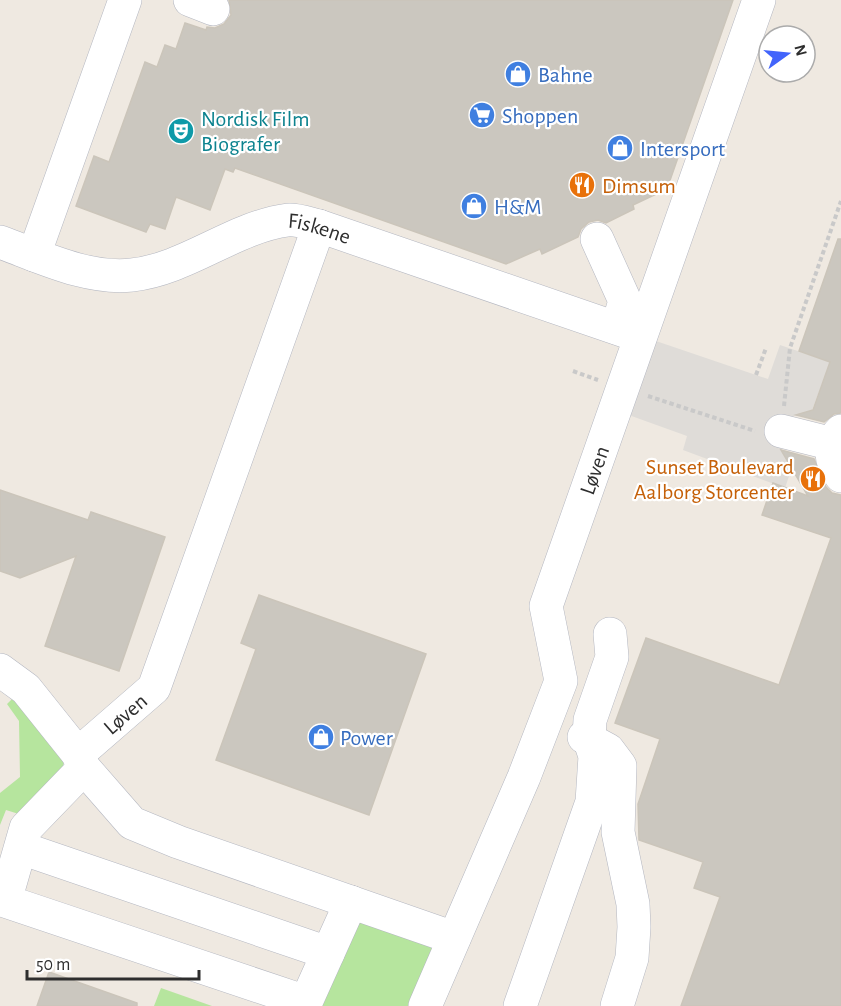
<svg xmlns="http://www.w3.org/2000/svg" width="841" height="1006" font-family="'Alegreya Sans',sans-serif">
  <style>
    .green { fill: #b6e59e }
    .plaza { fill: #dfdcd8 }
    .building { fill: #cbc7bf; stroke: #cbc5ba; stroke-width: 1.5 }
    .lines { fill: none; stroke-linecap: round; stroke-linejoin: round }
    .minor-casing { stroke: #b4b7c1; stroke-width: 34 }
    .path { stroke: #c9c9c9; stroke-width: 4; stroke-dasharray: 4.5 3; stroke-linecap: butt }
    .minor { stroke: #fff; stroke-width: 33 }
    .labels { text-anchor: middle; stroke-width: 4.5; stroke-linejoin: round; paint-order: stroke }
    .shop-label { font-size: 22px; fill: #366cbe; stroke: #fff; text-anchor: start }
    .culture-label { font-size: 22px; fill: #0d838f; stroke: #fff; text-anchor: start }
    .food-label { font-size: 22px; fill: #c56008; stroke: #fff; text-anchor: start }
    .street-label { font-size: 22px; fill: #2e2e2e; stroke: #fff }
  </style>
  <rect width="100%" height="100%" fill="#efe9e1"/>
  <g class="green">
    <polygon points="17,694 64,759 63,769 22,815 6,810 0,825 0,793 20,777 19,721 7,704"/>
    <polygon points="353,920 436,947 408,1006 316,1006"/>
    <polygon points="161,988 212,1006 154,1006"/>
  </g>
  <polygon class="plaza" points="653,340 768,379 780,345 830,362 811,413 794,416 787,421 780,441 782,451 793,464 785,488 683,450 687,436 626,414"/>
  <g class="building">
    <polygon points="229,0 733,0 667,189 633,205 634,209 606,223 598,220 589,222 581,229 578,237 542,254 540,249 506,264 235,168 233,172 225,169 210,210 176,197 165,229 150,224 146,232 76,206 94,156 109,162 145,62 157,67 165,45 176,49 185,23 206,30 207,27 215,28 224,24 231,15"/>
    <polygon points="838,239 841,239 841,413 834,414 824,422 796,415 813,410 830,362 799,351"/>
    <polygon points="781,450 814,459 826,487 832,493 841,495 841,1006 681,1006 720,897 694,888 703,862 639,840 638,804 660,739 615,723 646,638 779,685 831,538 762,515 773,483 808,496"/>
    <polygon points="0,490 88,520 91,512 165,537 119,671 45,646 76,556 20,578 0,571"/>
    <polygon points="259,595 426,654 369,815 216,760 256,649 241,643"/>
    <polygon points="49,972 137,1003 137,1006 37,1006"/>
  </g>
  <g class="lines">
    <defs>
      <g id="minor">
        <polyline points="190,0 213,9"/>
        <polyline points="597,239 625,301 617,328"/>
        <path id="s1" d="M0,242C41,257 88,280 132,275C187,269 234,227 288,220C297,219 310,224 319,226L639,336"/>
        <polyline points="34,255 125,0"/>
        <polyline points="781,431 833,444"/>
        <path d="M841,431C828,444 830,462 841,476"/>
        <polyline points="0,670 26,689 78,754 84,768 132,823 178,842 454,938"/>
        <polyline points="584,737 608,750 620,766 618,832 633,904 634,927 632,958 617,1006"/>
        <path id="s2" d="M78,754L154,688L319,226"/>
        <polyline points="84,768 26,828 5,901 306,1002 351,902"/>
        <polyline points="21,848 328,953"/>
        <path id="s3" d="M425,1006L524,777L561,681L546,606L759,0"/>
        <polyline points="520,1006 592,802 595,756 589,738 590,720 612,657 610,634"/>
      </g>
    </defs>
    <use href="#minor" class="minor-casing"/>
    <g class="path">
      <polyline points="573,371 598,380"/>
      <polyline points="756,375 766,348"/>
      <polyline points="648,396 755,431"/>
      <polyline points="784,406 790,348 841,201"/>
    </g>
    <use href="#minor" class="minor"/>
  </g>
  <defs>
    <symbol id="shop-disc" viewBox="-11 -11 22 22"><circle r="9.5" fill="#3f7fe0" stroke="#fff"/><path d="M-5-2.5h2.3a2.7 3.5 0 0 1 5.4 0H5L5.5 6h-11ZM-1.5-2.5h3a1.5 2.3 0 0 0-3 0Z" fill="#fff"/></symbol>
    <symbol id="supermarket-disc" viewBox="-11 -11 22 22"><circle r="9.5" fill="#3f7fe0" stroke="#fff"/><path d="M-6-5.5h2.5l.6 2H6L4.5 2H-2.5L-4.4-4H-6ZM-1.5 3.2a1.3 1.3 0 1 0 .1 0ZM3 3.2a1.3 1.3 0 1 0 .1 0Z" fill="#fff"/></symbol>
    <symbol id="theatre-disc" viewBox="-11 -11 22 22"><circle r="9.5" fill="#0f9aa8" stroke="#fff"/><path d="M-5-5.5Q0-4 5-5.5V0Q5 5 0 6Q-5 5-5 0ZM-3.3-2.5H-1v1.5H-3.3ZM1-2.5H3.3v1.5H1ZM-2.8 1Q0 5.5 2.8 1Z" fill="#fff"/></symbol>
    <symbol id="restaurant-disc" viewBox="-11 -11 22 22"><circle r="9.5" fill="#e8710a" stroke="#fff"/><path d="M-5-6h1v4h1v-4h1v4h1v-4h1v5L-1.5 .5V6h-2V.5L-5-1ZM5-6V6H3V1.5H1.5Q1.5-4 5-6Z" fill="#fff"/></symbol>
  </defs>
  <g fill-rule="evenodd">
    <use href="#shop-disc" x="503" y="59" width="30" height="30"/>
    <use href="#supermarket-disc" x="467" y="100" width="30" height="30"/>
    <use href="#theatre-disc" x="166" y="116" width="30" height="30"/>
    <use href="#shop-disc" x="605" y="133" width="30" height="30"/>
    <use href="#restaurant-disc" x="567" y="170" width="30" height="30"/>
    <use href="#shop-disc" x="459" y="191" width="30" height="30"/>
    <use href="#restaurant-disc" x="798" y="464" width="30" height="30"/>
    <use href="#shop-disc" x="306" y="722" width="30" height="30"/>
  </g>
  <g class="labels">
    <g class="shop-label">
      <text x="538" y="82">Bahne</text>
      <text x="502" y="123">Shoppen</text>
      <text x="640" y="156">Intersport</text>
      <text x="494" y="214">H&amp;M</text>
      <text x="340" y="745">Power</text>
    </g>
    <g class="culture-label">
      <text x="201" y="126">Nordisk Film<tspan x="201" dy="25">Biografer</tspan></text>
    </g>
    <g class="food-label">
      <text x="602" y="193">Dimsum</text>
      <text x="794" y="474" text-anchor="end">Sunset Boulevard<tspan x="794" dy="25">Aalborg Storcenter</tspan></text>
    </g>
    <g class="street-label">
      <text dy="8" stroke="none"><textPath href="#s1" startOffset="336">Fiskene</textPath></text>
      <text dy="8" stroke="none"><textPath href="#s3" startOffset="573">Løven</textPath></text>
      <text dy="8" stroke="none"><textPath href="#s2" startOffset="62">Løven</textPath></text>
    </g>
  </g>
  <g transform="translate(787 54) rotate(75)"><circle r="28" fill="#ffffff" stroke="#ababab" stroke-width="1.5"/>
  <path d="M0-4.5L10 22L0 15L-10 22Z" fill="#4264fb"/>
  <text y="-9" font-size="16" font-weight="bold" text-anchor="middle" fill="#2e2e2e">N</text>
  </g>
  <path d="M27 970v9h172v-9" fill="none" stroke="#2e2e2e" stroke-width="3"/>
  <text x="36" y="970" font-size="18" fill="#2e2e2e" stroke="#ffffff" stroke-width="4.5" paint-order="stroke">50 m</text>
</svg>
